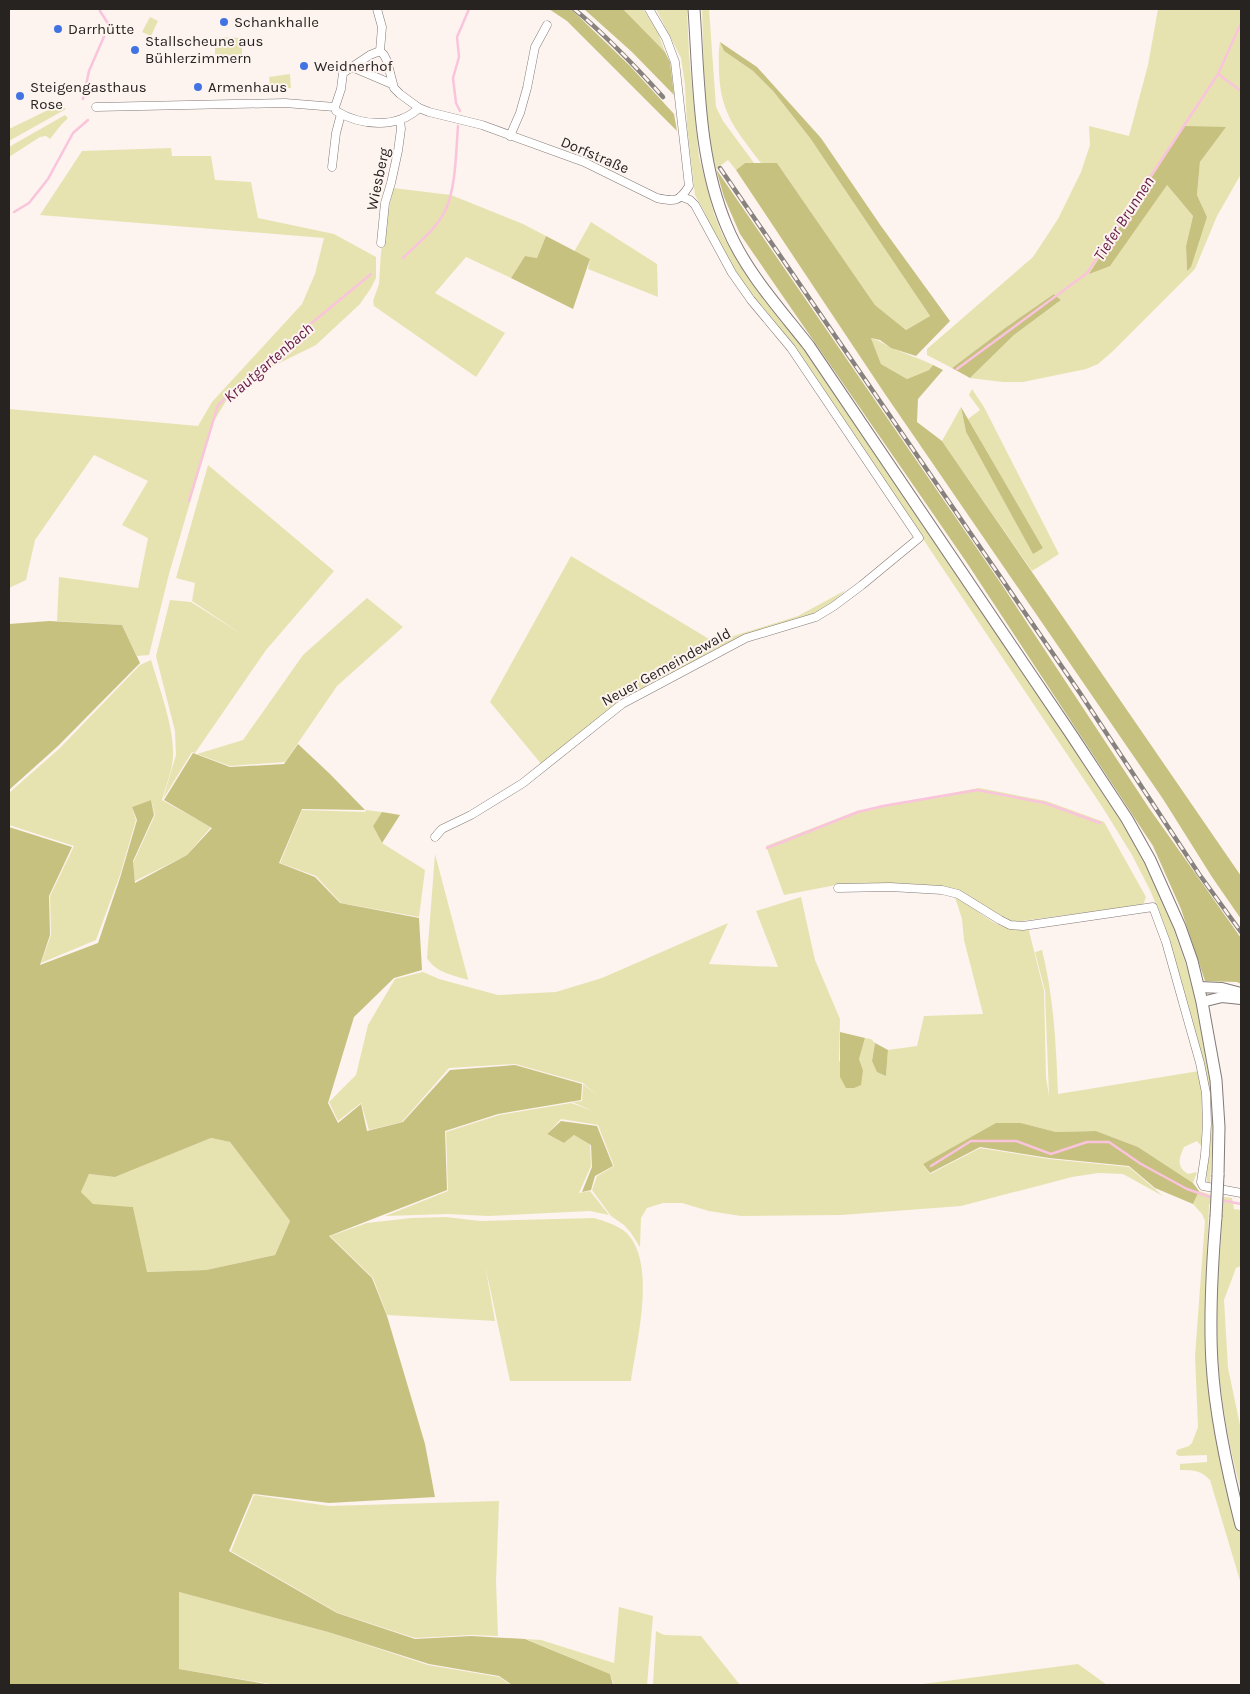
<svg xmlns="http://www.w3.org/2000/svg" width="1250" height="1694" font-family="Karla,sans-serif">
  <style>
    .green { fill: #e7e3b1; fill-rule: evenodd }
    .forest { fill: #c7c180; fill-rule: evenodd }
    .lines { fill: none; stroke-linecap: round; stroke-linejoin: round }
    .stream { stroke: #f9c4dc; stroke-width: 2.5 }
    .minor-casing { stroke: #827a76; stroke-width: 9 }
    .tertiary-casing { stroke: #827a76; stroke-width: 12 }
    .secondary-casing { stroke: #827a76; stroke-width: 13 }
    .minor { stroke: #fff; stroke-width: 8 }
    .tertiary { stroke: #fff; stroke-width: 10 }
    .secondary { stroke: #fff; stroke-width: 11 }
    .rail-casing { stroke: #88827f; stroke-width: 4.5 }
    .rail { stroke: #fdf3ef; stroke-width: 2.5; stroke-dasharray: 8; stroke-linecap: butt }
    .secondary-bridge-casing { stroke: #827a76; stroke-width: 13; stroke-linecap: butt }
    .secondary-bridge { stroke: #fff; stroke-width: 11 }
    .poi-dot { fill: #4173e3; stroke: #fdf3ef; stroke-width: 2 }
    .labels { text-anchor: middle; stroke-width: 4; stroke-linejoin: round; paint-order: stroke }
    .poi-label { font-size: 15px; fill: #262321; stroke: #fdf3ef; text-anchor: start }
    .street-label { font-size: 15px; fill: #262321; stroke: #fdf3ef }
    .water-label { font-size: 16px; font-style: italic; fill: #641a45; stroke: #fdf3ef }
  </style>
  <rect width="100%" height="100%" fill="#fdf3ef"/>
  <g class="green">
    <polygon points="623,9 643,9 658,33 665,52"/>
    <polygon points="656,9 687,9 689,55 699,157 714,214 723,236 744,272 764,298 790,327 1123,820 1152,871 1163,898 1189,974 1205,1036 1212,1090 1213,1128 1210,1183 1207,1182 1206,1167 1210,1117 1208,1081 1199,1048 1164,924 1150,890 1132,855 1103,808 808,367 766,311 751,298 718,245 705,213 695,195 687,126 685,85 681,58"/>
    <path d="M702,9H709L716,107L723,121L754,163H745L736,170L728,160L716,169C703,117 704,62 702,9Z"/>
    <path d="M1158,9H1241V174L1217,216L1195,269L1113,351L1098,364L1086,369L1023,382H1003L970,378L1014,335L1061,300L1054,294L1005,328L952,368L927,355V349L1033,257L1058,219L1081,172L1090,145L1089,126L1129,136L1148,65ZM1225,128L1200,162L1197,195L1207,217L1187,271L1186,246L1193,216L1167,185Z"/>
    <polygon points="150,17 158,21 151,36 142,32"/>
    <polygon points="215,37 242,38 242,57 215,57"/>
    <path d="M720,42L724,51L753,71L773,91L810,138L930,316L906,330L875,305L777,163H761C737,131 721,115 719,73C719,62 718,52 720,42Z"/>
    <polygon points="290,74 291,88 270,88 269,77"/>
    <polygon points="61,106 66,109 9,141 9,129 46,111"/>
    <polygon points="65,115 68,118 61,125 50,139 46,136 40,137 9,157 9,147"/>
    <polygon points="171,148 172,156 211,156 215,180 251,182 258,218 334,234 376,257 376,278 371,288 360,304 316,345 251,377 229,396 214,421 169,574 149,655 137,656 122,625 57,621 59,577 138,588 148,538 122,525 148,481 94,455 35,540 26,580 9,588 9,409 198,426 212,402 302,304 315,274 324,238 40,215 82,151"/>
    <polygon points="393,188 451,195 523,224 546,236 537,258 525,256 511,278 466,257 435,293 505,333 476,377 374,306 373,301 379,284 381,252"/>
    <polygon points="591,222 657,264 658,297 588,269 590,259 574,252"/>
    <path d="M871,338C879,340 885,345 892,348C906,354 919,358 933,365L929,370L907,379L881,364Z"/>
    <polygon points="972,389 984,407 1059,554 1032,571 942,441 961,407 966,432 1033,553 1043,548 968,419 980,410 969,395"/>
    <polygon points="208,465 334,571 266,650 195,753 192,752 163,799 176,755 175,731 156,656 170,600 191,602 243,635 192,601 195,583 176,578"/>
    <polygon points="571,556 714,642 798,616 846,590 824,611 757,631 717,648 628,698 623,697 542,765 490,702"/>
    <polygon points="367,598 403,627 337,686 285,762 230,766 197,754 243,740 303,655"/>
    <path d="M151,660C159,687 174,727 173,755C173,770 166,785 162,800L211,827L187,855L135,881L133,863L155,815L151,800L132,807L136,820L120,875L96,940L41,963L51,935L50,896L74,846L9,825V793L60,748L140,665Z"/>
    <polygon points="979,788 1046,801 1104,822 1146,897 1143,905 1015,922 1001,919 957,889 916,884 866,883 836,885 784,895 766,846 857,811"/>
    <polygon points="302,810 365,812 366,810 382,812 373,826 382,843 425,870 419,917 341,903 316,876 280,863"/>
    <path d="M435,854L468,979V980C453,975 436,973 427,958Z"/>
    <path d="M801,897L815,960L840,1019L839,1061L863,1070L859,1059L865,1038L871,1039L875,1043L872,1061L886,1076L888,1050L917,1046L924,1016L983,1014L964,940L962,919L955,897C973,905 988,923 1008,928C1014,929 1022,928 1028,927L1044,991L1046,1077L1049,1096L1045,991L1035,952L1042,950C1054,998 1056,1045 1058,1094L1199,1071L1203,1089L1202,1147L1197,1141L1184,1147C1179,1158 1176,1167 1188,1174L1197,1172L1193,1183L1138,1147L1096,1131L1056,1132L1021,1123L923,1164L930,1174L980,1148L1049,1159L1129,1167L1163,1196L1123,1174L1098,1173L1072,1177L961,1206L841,1215L741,1216L709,1211L682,1203H663L647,1208L641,1218L640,1247L631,1233L624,1225L611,1216L592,1190L597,1176L614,1166L598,1125L561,1119L547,1134L564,1143L574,1135L590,1144L591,1166L579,1193L590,1191L609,1215L590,1211L488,1216L447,1214L385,1216L448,1191L446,1132L499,1115L571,1103L593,1111L572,1102L582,1101L583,1084L597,1095L583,1083L515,1064L449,1068L402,1122L369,1130L361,1103L338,1121L329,1102L356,1075L368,1025L395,979L423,972L439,979L498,995L556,992L602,978L728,923L709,964L778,967L756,911Z"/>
    <polygon points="211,1138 230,1142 290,1221 275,1255 206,1270 146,1272 133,1207 93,1205 81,1192 89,1174 115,1177"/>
    <path d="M1199,1191L1211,1195L1232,1198L1234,1209L1241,1210V1266L1236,1268L1224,1300L1228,1368L1241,1430V1491C1225,1432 1216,1373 1216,1311C1216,1276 1223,1240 1222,1205L1209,1204L1205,1313L1207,1370L1210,1397L1241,1533V1584L1210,1480C1201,1470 1193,1470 1180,1470V1464L1207,1462V1455L1179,1456L1176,1454L1177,1450L1189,1446L1192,1443L1198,1427L1195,1356L1205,1221L1202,1214L1193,1204Z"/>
    <path d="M446,1217L480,1221L594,1218C604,1221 614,1224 623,1230C659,1257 636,1343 631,1381H510L485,1265L495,1321L387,1315L373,1278L330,1236L367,1223L411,1218Z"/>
    <polygon points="254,1495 329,1506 499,1501 496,1581 498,1636 471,1635 415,1638 338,1613 231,1551"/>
    <polygon points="179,1592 328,1632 428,1665 499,1677 511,1685 276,1685 179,1669"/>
    <polygon points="619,1607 653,1616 647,1685 614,1685 610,1674 526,1639 541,1640 614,1663"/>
    <polygon points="656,1631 664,1635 701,1636 740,1685 653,1685"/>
    <polygon points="1078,1664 1107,1685 915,1685"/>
  </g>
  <g class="forest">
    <polygon points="549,9 571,9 630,66 674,114 677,131 567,21"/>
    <polygon points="584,9 623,9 665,52 670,62 674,95 632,52"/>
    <polygon points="720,42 757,67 821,138 881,226 950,321 916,356 891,348 880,340 871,338 881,364 907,379 929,370 933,365 943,370 918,399 917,422 942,441 1241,876 1241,919 1212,877 1163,799 885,394 736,170 745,163 777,163 875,305 906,330 930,316 810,138 773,91 753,71 724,51"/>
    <polygon points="1185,126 1226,127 1200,162 1197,195 1207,217 1191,267 1187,271 1186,246 1193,216 1167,185 1110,266 1089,274"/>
    <polygon points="716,169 1000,582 1149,808 1241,938 1241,984 1237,982 1205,981 1181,909 1153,846 967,563 740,234 724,197"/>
    <polygon points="546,236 590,259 573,309 511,278 525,256 537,258"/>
    <polygon points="1054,294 1061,300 1014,335 970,378 952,368 1005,328"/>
    <polygon points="961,407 1043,548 1033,554 966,432"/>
    <polygon points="49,621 122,625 140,663 58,746 9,790 9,624"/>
    <path d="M298,744L330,774L365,810L302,809L279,863L315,877L340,903L419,918L422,970L394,978L354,1017L328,1103L338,1123L361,1104L367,1131L403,1122L450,1070L515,1065L582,1084L581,1100L498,1114L445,1131L447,1190L329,1236L372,1278L387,1316L425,1444L435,1497L329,1503L253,1494L229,1551L337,1613L415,1639L471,1636L525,1639L610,1674L613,1685H512L499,1676L429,1664L328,1632L179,1592V1669L272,1685H9V827L72,847L49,896L50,935L40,965L98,943L120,878L137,820L132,807L151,800L154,815L133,861L135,883L187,855L212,828L164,800L193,753L230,767L284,764ZM211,1138L230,1142L290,1221L275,1255L206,1270L147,1272L133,1207L93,1204L81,1192L89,1174L115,1177Z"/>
    <polygon points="382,812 400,815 382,843 373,826"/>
    <polygon points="840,1032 865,1038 859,1059 863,1070 861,1085 854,1088 846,1088 840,1077"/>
    <polygon points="875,1043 888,1050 886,1076 877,1072 872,1061"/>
    <polygon points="561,1121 597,1126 613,1166 595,1176 591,1190 582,1192 592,1167 591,1145 574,1135 564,1143 547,1134"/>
    <polygon points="996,1123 1021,1123 1056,1132 1096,1131 1138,1147 1193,1183 1199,1191 1193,1204 1155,1188 1129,1166 1049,1158 980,1147 930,1173 923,1164"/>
  </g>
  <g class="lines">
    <g class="stream">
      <polyline points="1218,74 1241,91"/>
      <polyline points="83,99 89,71 109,25 100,11 100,9"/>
      <polyline points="460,111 456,103 453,78 459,57 457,37 469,9"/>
      <polyline points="14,212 29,203 48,179 73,133 88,120"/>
      <path d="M403,258C417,244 436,229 445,211C456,189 456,151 458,126"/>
      <polyline points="957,369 1087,273 1218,74 1241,23"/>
      <polyline points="189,501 218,405 290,341 371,274"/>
      <polyline points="767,848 858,812 883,806 977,790 1045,803 1100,823"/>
      <polyline points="931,1166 971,1141 1016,1141 1051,1154 1087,1142 1109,1142 1141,1164 1187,1189 1213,1198"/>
      <polyline points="1221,1200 1241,1204"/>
    </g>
    <defs>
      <g id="minor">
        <path d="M377,9L382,27L380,51L384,55L387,61L394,88L400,94L419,108L429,112L482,125L584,162L657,198C675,202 679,202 689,186L675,62L666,38L649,9"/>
        <polyline points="352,67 392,84"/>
        <path d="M96,107L285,103L335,107L336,111C361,126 397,129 419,108"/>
        <polyline points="335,107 341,89 343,73 370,55 380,51"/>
        <polyline points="510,136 520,113 527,88 535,47 547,25"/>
        <polyline points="332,167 336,133 341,114"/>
        <polyline points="381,243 385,203 391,183 398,151 401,129 400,120"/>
        <polyline points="435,837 442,829 471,815 523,783 622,704 746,638 816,617 834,606 862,585 919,538 791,348 751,300 732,273 695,205 690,200 682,197"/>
        <polyline points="838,888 890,887 942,890 958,894 1000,920 1010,925 1023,926 1153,907 1166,942 1200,1063 1206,1093 1207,1124 1205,1155 1201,1182 1203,1186 1241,1193"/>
      </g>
      <g id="tertiary">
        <polyline points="1199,987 1222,988 1241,993"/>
        <polyline points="1202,1002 1222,997 1241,999"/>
      </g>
      <g id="secondary">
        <path d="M694,9C699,81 698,159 727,227C745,271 780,309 809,346L1071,734L1127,819L1150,860L1180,927L1192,961L1202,1002L1216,1080L1219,1127L1218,1175"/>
        <path d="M1216,1217C1212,1266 1209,1314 1212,1363C1215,1415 1228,1474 1241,1525"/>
      </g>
    </defs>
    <use href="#minor" class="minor-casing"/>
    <use href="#tertiary" class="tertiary-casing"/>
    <use href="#secondary" class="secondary-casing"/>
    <use href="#minor" class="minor"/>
    <use href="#tertiary" class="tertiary"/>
    <use href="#secondary" class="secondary"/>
    <defs>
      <g id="rail">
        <path d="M574,9C606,35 635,66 663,97"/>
        <polyline points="720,168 1080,693 1199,874 1241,932"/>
      </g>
    </defs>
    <use href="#rail" class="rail-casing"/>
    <use href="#rail" class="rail"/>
    <defs>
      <polyline id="secondary-bridge" points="1216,1217 1218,1175"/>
    </defs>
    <use href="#secondary-bridge" class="secondary-bridge-casing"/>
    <use href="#secondary-bridge" class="secondary-bridge"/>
  </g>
  <g class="poi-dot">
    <circle cx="224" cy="22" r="5"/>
    <circle cx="58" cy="29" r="5"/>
    <circle cx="135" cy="50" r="5"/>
    <circle cx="304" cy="66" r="5"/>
    <circle cx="198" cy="87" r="5"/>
    <circle cx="20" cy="96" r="5"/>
  </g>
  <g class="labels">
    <g class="poi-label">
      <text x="234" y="27">Schankhalle</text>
      <text x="68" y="34">Darrhütte</text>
      <text x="145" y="46">Stallscheune aus<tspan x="145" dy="17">Bühlerzimmern</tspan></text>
      <text x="314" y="71">Weidnerhof</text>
      <text x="30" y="92">Steigengasthaus<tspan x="30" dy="17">Rose</tspan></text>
      <text x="208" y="92">Armenhaus</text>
    </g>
    <g class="street-label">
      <text transform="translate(595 155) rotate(23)" y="5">Dorfstraße</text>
      <text transform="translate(378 179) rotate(-78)" y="5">Wiesberg</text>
      <text transform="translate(666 667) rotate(-29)" y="5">Neuer Gemeindewald</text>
    </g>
    <g class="water-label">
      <text transform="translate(1123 218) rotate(-57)" y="6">Tiefer Brunnen</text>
      <text transform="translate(268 362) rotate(-41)" y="6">Krautgartenbach</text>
    </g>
  </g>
  <rect width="1250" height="1694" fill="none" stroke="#262321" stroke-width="20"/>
</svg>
